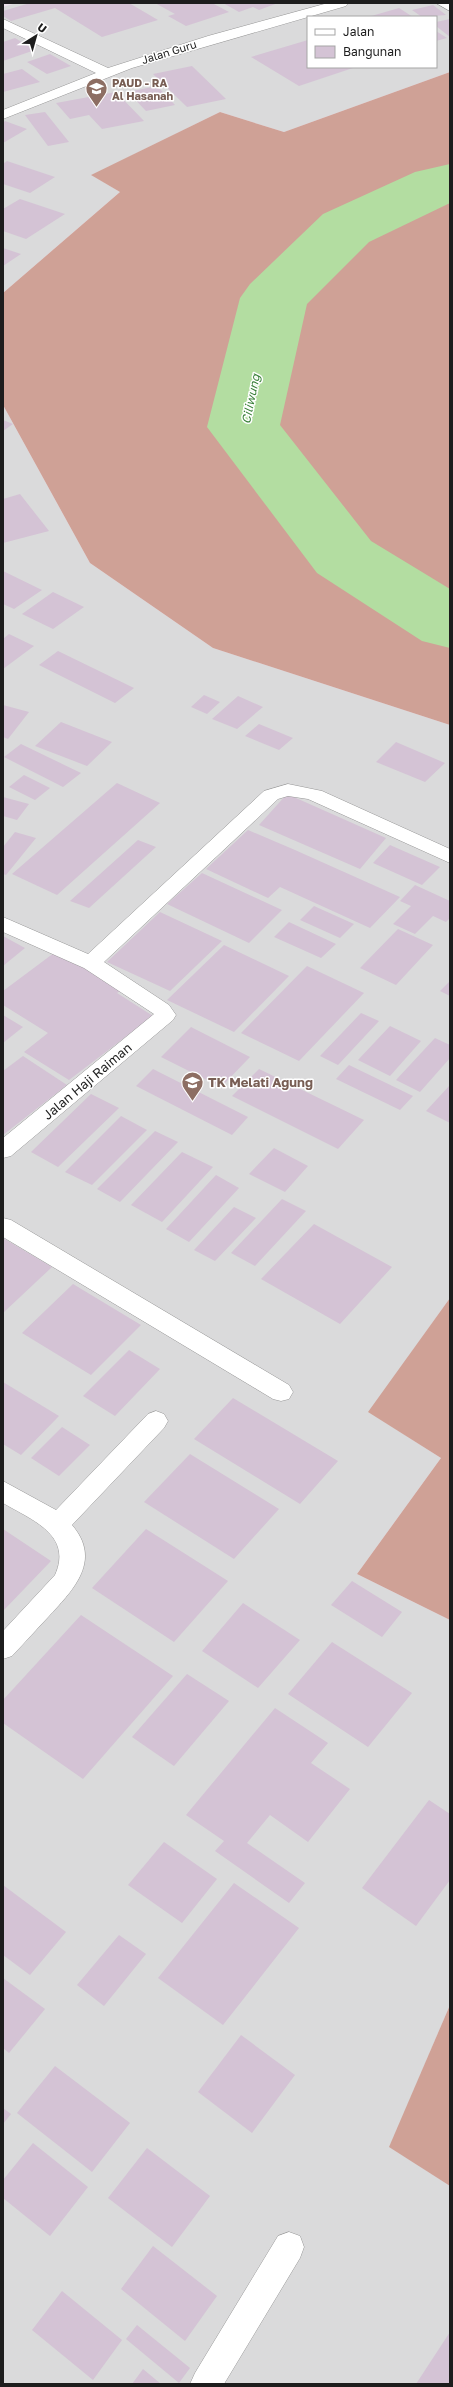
<svg xmlns="http://www.w3.org/2000/svg" width="453" height="2387" font-family="'Golos Text',sans-serif">
  <style>
    .residential { fill: #dadadb; fill-rule: evenodd }
    .forest { fill: #cfa196 }
    .lines { fill: none; stroke-linecap: round; stroke-linejoin: round }
    .river { fill: #b3dda1; fill-rule: evenodd }
    .building { fill: #d4c3d5 }
    .street-casing { stroke: #979797; stroke-width: 1 }
    .street { fill: #fff; fill-rule: evenodd }
    .labels { text-anchor: middle; stroke-width: 3; stroke-linejoin: round; paint-order: stroke }
    .far-street-label { font-size: 11px; fill: #1d1d1d; stroke: #fff }
    .far-education-label { font-size: 11px; font-weight: bold; fill: #785e54; stroke: #fff; text-anchor: start }
    .far-water-label { font-size: 12px; font-style: italic; fill: #387f38; stroke: #fff }
    .street-label { font-size: 13px; fill: #1d1d1d; stroke: #fff }
    .education-label { font-size: 13px; font-weight: bold; fill: #785e54; stroke: #fff; text-anchor: start }
  </style>
  <rect width="100%" height="100%" fill="#eee2ed"/>
  <g class="residential">
    <path d="M16,3H450V72L284,132L220,112L92,175L120,192L3,293V7ZM308,17H436V67H308Z"/>
    <polygon points="3,405 90,563 213,648 450,725 450,1298 369,1412 441,1458 357,1574 450,1620 450,2005 390,2147 450,2186 450,2384 3,2384"/>
  </g>
  <g class="forest">
    <polygon points="450,72 450,725 213,648 90,563 3,405 3,293 120,192 91,175 220,112 284,132"/>
    <polygon points="450,1298 450,1620 357,1574 441,1458 368,1412"/>
    <polygon points="450,2005 450,2186 389,2147"/>
  </g>
  <g class="lines">
    <polygon class="river" points="450,164 450,203 369,242 307,304 280,425 371,541 450,589 450,648 422,641 317,573 207,427 240,298 250,284 323,214 415,172"/>
  </g>
  <g class="building">
    <polygon points="30,3 129,3 158,20 102,37 55,8 11,21 3,16 3,11"/>
    <polygon points="155,3 212,3 229,12 186,26 168,16 175,14"/>
    <polygon points="223,3 278,3 259,10 253,7 239,12"/>
    <polygon points="433,5 446,15 422,17 412,10"/>
    <polygon points="399,8 413,17 368,17"/>
    <polygon points="450,19 450,37 436,26 436,22"/>
    <polygon points="436,31 447,38 436,41"/>
    <polygon points="15,38 35,50 3,61 3,42"/>
    <polygon points="308,40 308,67 356,67 299,86 251,57"/>
    <polygon points="50,54 71,66 47,74 27,62"/>
    <polygon points="192,66 226,99 187,107 153,74"/>
    <polygon points="22,69 40,82 3,92 3,74"/>
    <polygon points="157,86 175,105 146,111 128,92"/>
    <polygon points="116,92 144,121 102,129 89,115 70,119 56,103"/>
    <polygon points="45,112 69,142 48,146 25,115"/>
    <polygon points="5,121 27,129 3,143 3,123"/>
    <polygon points="7,161 55,177 30,193 3,184 3,164"/>
    <polygon points="20,199 65,214 26,239 3,231 3,209"/>
    <polygon points="3,248 21,254 3,266"/>
    <polygon points="3,420 13,424 3,431"/>
    <polygon points="20,494 49,531 3,543 3,499"/>
    <polygon points="3,571 42,590 14,609 3,604"/>
    <polygon points="53,592 84,607 53,629 22,614"/>
    <polygon points="9,634 34,646 3,669 3,639"/>
    <polygon points="58,651 134,688 115,703 39,665"/>
    <polygon points="204,695 220,702 207,714 191,707"/>
    <polygon points="238,696 263,707 237,729 212,719"/>
    <polygon points="3,705 29,712 8,739 3,737"/>
    <polygon points="61,722 112,742 87,766 35,746"/>
    <polygon points="259,724 293,738 279,750 245,736"/>
    <polygon points="396,742 445,763 425,782 376,762"/>
    <polygon points="21,744 81,773 63,787 4,757"/>
    <polygon points="24,775 50,788 35,800 9,787"/>
    <polygon points="117,783 160,803 57,895 12,874"/>
    <polygon points="287,794 386,838 360,869 259,825"/>
    <polygon points="3,797 29,804 17,820 3,816"/>
    <polygon points="248,830 295,850 400,897 370,928 280,887 268,898 206,869"/>
    <polygon points="15,832 36,838 6,875 3,874 3,847"/>
    <polygon points="138,840 156,847 89,908 70,901"/>
    <polygon points="390,845 440,867 422,885 373,863"/>
    <polygon points="202,873 282,910 249,943 167,904"/>
    <polygon points="415,885 450,901 450,918 446,922 433,916 415,934 393,924 411,906 400,901"/>
    <polygon points="314,906 354,924 340,938 300,920"/>
    <polygon points="160,912 222,941 170,991 107,962"/>
    <polygon points="289,922 336,944 321,958 274,937"/>
    <polygon points="398,929 433,945 396,985 360,968"/>
    <polygon points="3,936 25,948 3,966"/>
    <polygon points="224,945 289,976 234,1032 167,1000"/>
    <polygon points="58,950 123,989 117,993 153,1016 69,1080 24,1052 48,1033 3,1005 3,991"/>
    <polygon points="307,966 364,993 299,1061 241,1033"/>
    <polygon points="450,981 450,996 440,991"/>
    <polygon points="361,1013 379,1021 338,1065 320,1056"/>
    <polygon points="3,1015 23,1027 3,1043"/>
    <polygon points="390,1026 421,1041 390,1076 358,1060"/>
    <polygon points="191,1027 250,1057 221,1087 161,1057"/>
    <polygon points="435,1038 450,1045 450,1058 420,1092 396,1080"/>
    <polygon points="23,1056 67,1085 3,1135 3,1071"/>
    <polygon points="349,1065 413,1096 400,1110 336,1079"/>
    <polygon points="153,1069 248,1117 232,1135 136,1086"/>
    <polygon points="259,1069 364,1120 338,1149 232,1096"/>
    <polygon points="450,1085 450,1123 426,1111"/>
    <polygon points="91,1094 119,1108 58,1167 31,1152"/>
    <polygon points="121,1116 147,1130 92,1185 65,1172"/>
    <polygon points="155,1131 178,1142 120,1202 97,1189"/>
    <polygon points="274,1148 308,1166 285,1192 249,1174"/>
    <polygon points="182,1152 213,1167 162,1222 131,1205"/>
    <polygon points="216,1175 239,1188 189,1242 166,1229"/>
    <polygon points="282,1199 306,1211 255,1266 231,1253"/>
    <polygon points="234,1207 256,1218 215,1261 194,1250"/>
    <polygon points="314,1224 392,1267 340,1324 261,1279"/>
    <polygon points="3,1238 52,1267 3,1313"/>
    <polygon points="73,1284 141,1325 91,1375 22,1333"/>
    <polygon points="129,1350 160,1369 115,1416 83,1396"/>
    <polygon points="3,1382 59,1416 21,1455 3,1444"/>
    <polygon points="233,1398 338,1461 300,1504 194,1439"/>
    <polygon points="62,1427 90,1445 59,1476 31,1458"/>
    <polygon points="190,1454 279,1509 234,1559 144,1502"/>
    <polygon points="3,1529 51,1561 3,1611"/>
    <polygon points="146,1529 228,1581 174,1642 92,1588"/>
    <polygon points="352,1581 402,1612 382,1637 331,1605"/>
    <polygon points="243,1603 300,1640 258,1688 202,1651"/>
    <polygon points="81,1615 173,1676 83,1779 3,1723 3,1700"/>
    <polygon points="332,1642 412,1693 368,1747 288,1694"/>
    <polygon points="187,1674 229,1701 174,1766 132,1737"/>
    <polygon points="275,1708 328,1743 311,1763 350,1789 308,1842 270,1815 247,1843 305,1883 289,1903 215,1851 224,1841 186,1815"/>
    <polygon points="429,1800 450,1814 450,1880 416,1926 362,1888"/>
    <polygon points="164,1842 217,1879 182,1923 128,1885"/>
    <polygon points="234,1883 299,1928 223,2025 158,1978"/>
    <polygon points="3,1885 66,1932 30,1975 3,1955"/>
    <polygon points="119,1935 146,1954 104,2006 77,1985"/>
    <polygon points="3,1978 45,2009 9,2053 3,2048"/>
    <polygon points="241,2035 295,2075 252,2133 198,2092"/>
    <polygon points="55,2066 130,2123 92,2172 17,2113"/>
    <polygon points="3,2108 11,2114 3,2124"/>
    <polygon points="33,2143 88,2187 50,2236 3,2198 3,2180"/>
    <polygon points="147,2148 210,2196 172,2247 108,2198"/>
    <polygon points="153,2246 217,2296 185,2341 121,2289"/>
    <polygon points="62,2291 122,2340 93,2380 32,2330"/>
    <polygon points="137,2325 190,2368 179,2383 126,2339"/>
    <polygon points="450,2332 450,2384 416,2384"/>
    <polygon points="143,2369 161,2384 132,2384"/>
  </g>
  <g class="lines">
    <defs>
      <g id="street">
        <polygon points="328,3 348,3 346,6 132,68 3,119 3,110 96,73 3,28 3,19 108,68 208,36"/>
        <polygon points="436,3 450,3 450,11"/>
        <polygon points="288,784 322,791 450,849 450,863 308,799 288,796 278,799 104,962 169,1005 176,1015 173,1020 11,1156 3,1158 3,1138 154,1014 84,968 3,932 3,917 88,954 264,791"/>
        <polygon points="3,1218 11,1220 289,1385 293,1392 289,1399 281,1401 273,1399 3,1237"/>
        <path d="M156,1411L164,1414L168,1421L164,1428L72,1525C102,1560 74,1589 50,1615C37,1629 25,1642 12,1656L3,1659V1631L55,1575C73,1535 32,1520 3,1503V1481L56,1510L148,1414Z"/>
        <polygon points="289,2232 300,2236 304,2247 300,2258 224,2384 190,2384 195,2373 278,2236"/>
      </g>
    </defs>
    <use href="#street" class="street-casing"/>
    <use href="#street" class="street"/>
  </g>
  <defs>
    <symbol id="school-pin" viewBox="-11 -11 22 30"><path d="M0 17L-7.5 6A9.5 9.5 0 1 1 7.5 6Z" fill="#8d6e63" stroke="#fff"/><path d="M0-5L7-2L0 1L-7-2ZM-4 1L0 2.5L4 1V4Q0 6-4 4Z" fill="#fff"/></symbol>
  </defs>
  <g fill-rule="evenodd">
    <use href="#school-pin" x="84" y="76" width="25" height="34"/>
    <use href="#school-pin" x="180" y="1070" width="25" height="34"/>
  </g>
  <g class="labels">
    <g class="far-street-label">
      <text transform="translate(169 52) rotate(-17)" y="4">Jalan Guru</text>
    </g>
    <g class="far-education-label">
      <text x="112" y="87">PAUD - RA<tspan x="112" dy="13">Al Hasanah</tspan></text>
    </g>
    <g class="far-water-label">
      <text transform="translate(251 399) rotate(-78)" y="4">Ciliwung</text>
    </g>
    <g class="street-label">
      <text transform="translate(87 1081) rotate(-40)" y="5">Jalan Haji Raiman</text>
    </g>
    <g class="education-label">
      <text x="208" y="1087">TK Melati Agung</text>
    </g>
  </g>
  <rect width="453" height="2387" fill="none" stroke="#1d1d1d" stroke-width="8"/>
  <rect x="307" y="16" width="130" height="52" fill="#ffffff" stroke="#a5a5a5"/>
  <rect x="315" y="29" width="20" height="6" fill="#ffffff" stroke="#a5a5a5"/>
  <text x="343" y="36" font-size="12" fill="#1d1d1d">Jalan</text>
  <rect x="315" y="46" width="20" height="12" fill="#d4c3d5" stroke="#a5a5a5"/>
  <text x="343" y="56" font-size="12" fill="#1d1d1d">Bangunan</text>
  <g transform="translate(36 36) rotate(37)" stroke="#ffffff" stroke-width="3" paint-order="stroke">
  <path d="M0-3L7 15L0 10L-7 15Z" fill="#1d1d1d"/>
  <text y="-6" font-size="11" font-weight="bold" text-anchor="middle" fill="#1d1d1d">U</text>
  </g>
</svg>
